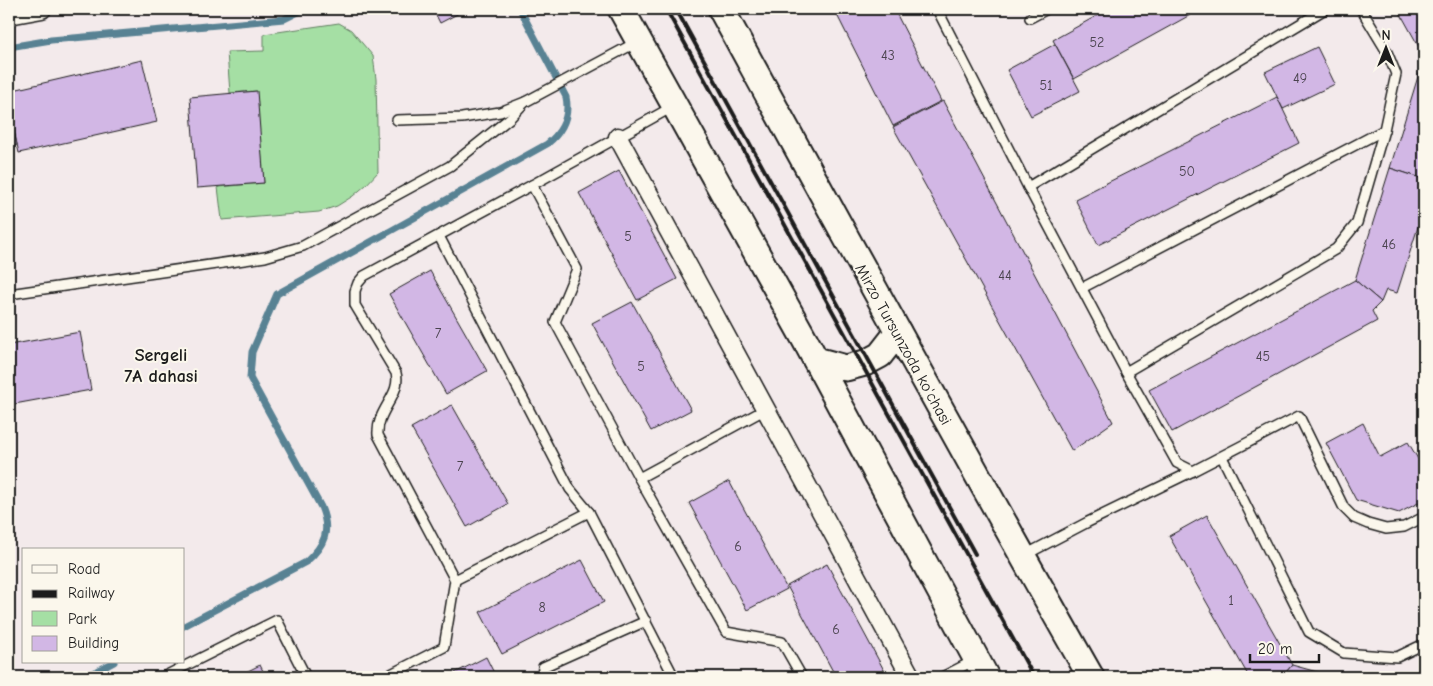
<svg xmlns="http://www.w3.org/2000/svg" width="1433" height="686" font-family="'Comic Neue',sans-serif">
  <style>
    .green { fill: #a5dfa4; stroke: #607e60 }
    .lines { fill: none; stroke-linecap: round; stroke-linejoin: round }
    .stream { stroke: #598293; stroke-width: 7 }
    .building { fill: #d2b7e5; stroke: #1c1c1c }
    .lane-casing { stroke: #1c1c1c; stroke-width: 12 }
    .street-casing { stroke: #1c1c1c; stroke-width: 21 }
    .secondary-casing { stroke: #1c1c1c; stroke-width: 29 }
    .lane { stroke: #fbf7ec; stroke-width: 9 }
    .street { stroke: #fbf7ec; stroke-width: 18 }
    .secondary { stroke: #fbf7ec; stroke-width: 25 }
    .rail { stroke: #1c1c1c; stroke-width: 4 }
    .labels { text-anchor: middle; stroke-width: 4; stroke-linejoin: round; paint-order: stroke }
    .number-label { font-size: 14px; fill: #4a434e }
    .street-label { font-size: 16px; fill: #1c1c1c; stroke: #fbf7ec }
    .neighbourhood-label { font-size: 18px; font-weight: bold; fill: #1c1c1c; stroke: #fbf7ec }
  </style>
  <rect width="100%" height="100%" fill="#f3eaeb"/>
  <filter id="ink" filterUnits="userSpaceOnUse"><feTurbulence type="fractalNoise" baseFrequency=".02" numOctaves="2"/><feDisplacementMap in="SourceGraphic" scale="10" xChannelSelector="R" yChannelSelector="G"/><feConvolveMatrix kernelMatrix="1 2 1 2 8 2 1 2 1" color-interpolation-filters="sRGB"/></filter>
  <g filter="url(#ink)">
    <polygon class="green" points="339,23 351,30 373,56 376,79 378,172 366,185 353,196 337,206 319,212 222,220 218,187 264,183 256,91 230,93 227,52 264,51 264,34"/>
    <g class="lines">
      <g class="stream">
        <polyline points="9,47 51,40 284,19 304,9"/>
        <path d="M184,626L306,562C325,545 331,531 321,507L250,378L252,352L277,294L547,144C562,132 570,117 566,97L520,9"/>
        <polyline points="86,677 114,662"/>
      </g>
    </g>
    <g class="building">
      <polygon points="433,9 467,9 440,23"/>
      <polygon points="834,9 894,9 941,101 893,126"/>
      <polygon points="1109,9 1201,9 1074,79 1053,40"/>
      <polygon points="1398,9 1424,9 1424,56"/>
      <polygon points="1055,44 1080,91 1031,116 1007,70"/>
      <polygon points="1317,47 1335,84 1283,109 1265,72"/>
      <polygon points="1424,57 1424,179 1390,168"/>
      <polygon points="142,60 157,122 19,153 9,109 9,91"/>
      <polygon points="257,91 264,183 197,188 190,97"/>
      <polygon points="1277,97 1299,143 1098,245 1075,199"/>
      <polygon points="943,101 1113,422 1072,451 893,127"/>
      <polygon points="9,109 17,145 9,147"/>
      <polygon points="1390,168 1424,179 1424,208 1397,293 1386,290 1381,302 1355,280"/>
      <polygon points="619,171 677,279 637,300 579,193"/>
      <polygon points="430,271 487,371 446,394 389,294"/>
      <polygon points="1355,280 1381,302 1372,311 1377,321 1172,432 1149,390"/>
      <polygon points="632,302 691,410 651,431 592,323"/>
      <polygon points="80,332 91,390 9,405 9,345"/>
      <polygon points="452,405 508,504 467,527 411,428"/>
      <polygon points="1363,423 1380,457 1408,442 1418,459 1424,455 1424,500 1399,513 1356,500 1326,443"/>
      <polygon points="729,481 787,589 747,610 689,503"/>
      <polygon points="1207,515 1292,665 1282,677 1249,677 1169,536"/>
      <polygon points="582,560 604,602 502,654 480,612"/>
      <polygon points="827,564 885,672 875,677 836,677 787,586"/>
      <polygon points="486,657 496,677 447,677"/>
      <polygon points="260,665 266,677 236,677"/>
      <polygon points="1292,665 1335,677 1282,677"/>
    </g>
    <g class="lines">
      <defs>
        <g id="lane">
          <polyline points="937,9 1028,187 1126,372 1177,463 1193,471 1299,416 1344,508 1354,518 1368,524 1386,529 1404,527 1424,517"/>
          <polyline points="1030,18 1047,9"/>
          <polyline points="397,120 462,118 500,112 525,102 637,42"/>
          <polyline points="532,185 577,269 555,322 639,478 726,632 782,642 802,677"/>
          <polyline points="1028,187 1325,9"/>
          <polyline points="439,236 570,489 589,512 674,677"/>
          <polyline points="1082,288 1384,130"/>
          <polyline points="9,294 265,257 303,246 450,166 510,118 525,102"/>
          <polyline points="1126,372 1336,249 1357,223 1384,130 1396,74 1387,52 1361,9"/>
          <polyline points="1222,457 1309,632 1344,653 1397,657 1424,644"/>
          <polyline points="639,478 766,409"/>
          <polyline points="1025,555 1088,522 1193,471"/>
          <polyline points="455,580 589,512"/>
          <polyline points="163,677 277,620 306,677"/>
          <path d="M385,677L444,647L455,580L378,435C376,410 402,395 396,373L355,305V291L358,283L364,276L532,185L674,106"/>
          <polyline points="542,677 543,667 646,621"/>
          <polyline points="942,677 975,660"/>
        </g>
        <g id="street">
          <polyline points="9,15 42,9"/>
          <polyline points="618,137 911,677"/>
        </g>
        <g id="secondary">
          <polyline points="621,9 805,340 986,677"/>
          <path d="M721,9C843,232 965,456 1091,677"/>
          <polyline points="816,360 846,368 865,363 880,355 898,332"/>
        </g>
      </defs>
      <use href="#lane" class="lane-casing"/>
      <use href="#street" class="street-casing"/>
      <use href="#secondary" class="secondary-casing"/>
      <use href="#lane" class="lane"/>
      <use href="#street" class="street"/>
      <use href="#secondary" class="secondary"/>
      <g class="rail">
        <polyline points="666,9 1034,677"/>
        <polyline points="676,9 975,554"/>
      </g>
    </g>
  </g>
  <g class="labels">
    <g class="number-label">
      <text x="1097" y="47">52</text>
      <text x="888" y="60">43</text>
      <text x="1300" y="83">49</text>
      <text x="1046" y="90">51</text>
      <text x="1187" y="176">50</text>
      <text x="628" y="241">5</text>
      <text x="1389" y="249">46</text>
      <text x="1005" y="280">44</text>
      <text x="438" y="338">7</text>
      <text x="1263" y="361">45</text>
      <text x="641" y="371">5</text>
      <text x="460" y="471">7</text>
      <text x="738" y="551">6</text>
      <text x="1231" y="605">1</text>
      <text x="542" y="612">8</text>
      <text x="836" y="634">6</text>
    </g>
    <g class="street-label">
      <text transform="translate(904 344) rotate(61)" y="6">Mirzo Tursunzoda ko'chasi</text>
    </g>
    <g class="neighbourhood-label">
      <text x="161" y="361">Sergeli<tspan x="161" dy="21">7A dahasi</tspan></text>
    </g>
  </g>
  <rect width="1433" height="686" fill="none" stroke="#fbf7ec" stroke-width="30"/>
  <rect x="15" y="15" width="1403" height="656" fill="none" stroke="#1c1c1c" stroke-width="2" filter="url(#ink)"/>
  <rect x="22" y="548" width="162" height="115" fill="#fbf7ec" stroke="#a29f99"/>
  <rect x="32" y="565" width="25" height="8" fill="#fbf7ec" stroke="#a29f99"/>
  <text x="68" y="574" font-size="15" fill="#1c1c1c">Road</text>
  <rect x="32" y="590" width="25" height="8" fill="#1c1c1c" stroke="#a29f99"/>
  <text x="68" y="598" font-size="15" fill="#1c1c1c">Railway</text>
  <rect x="32" y="611" width="25" height="15" fill="#a5dfa4" stroke="#a29f99"/>
  <text x="68" y="624" font-size="15" fill="#1c1c1c">Park</text>
  <rect x="32" y="636" width="25" height="15" fill="#d2b7e5" stroke="#a29f99"/>
  <text x="68" y="648" font-size="15" fill="#1c1c1c">Building</text>
  <g transform="translate(1386 48)" stroke="#fbf7ec" stroke-width="4" paint-order="stroke">
  <path d="M0-4L9 19L0 12L-9 19Z" fill="#1c1c1c"/>
  <text y="-8" font-size="14" font-weight="bold" text-anchor="middle" fill="#1c1c1c">N</text>
  </g>
  <path d="M1250 654v8h69v-8" fill="none" stroke="#1c1c1c" stroke-width="2.5"/>
  <text x="1258" y="654" font-size="15" fill="#1c1c1c" stroke="#fbf7ec" stroke-width="4" paint-order="stroke">20 m</text>
</svg>
